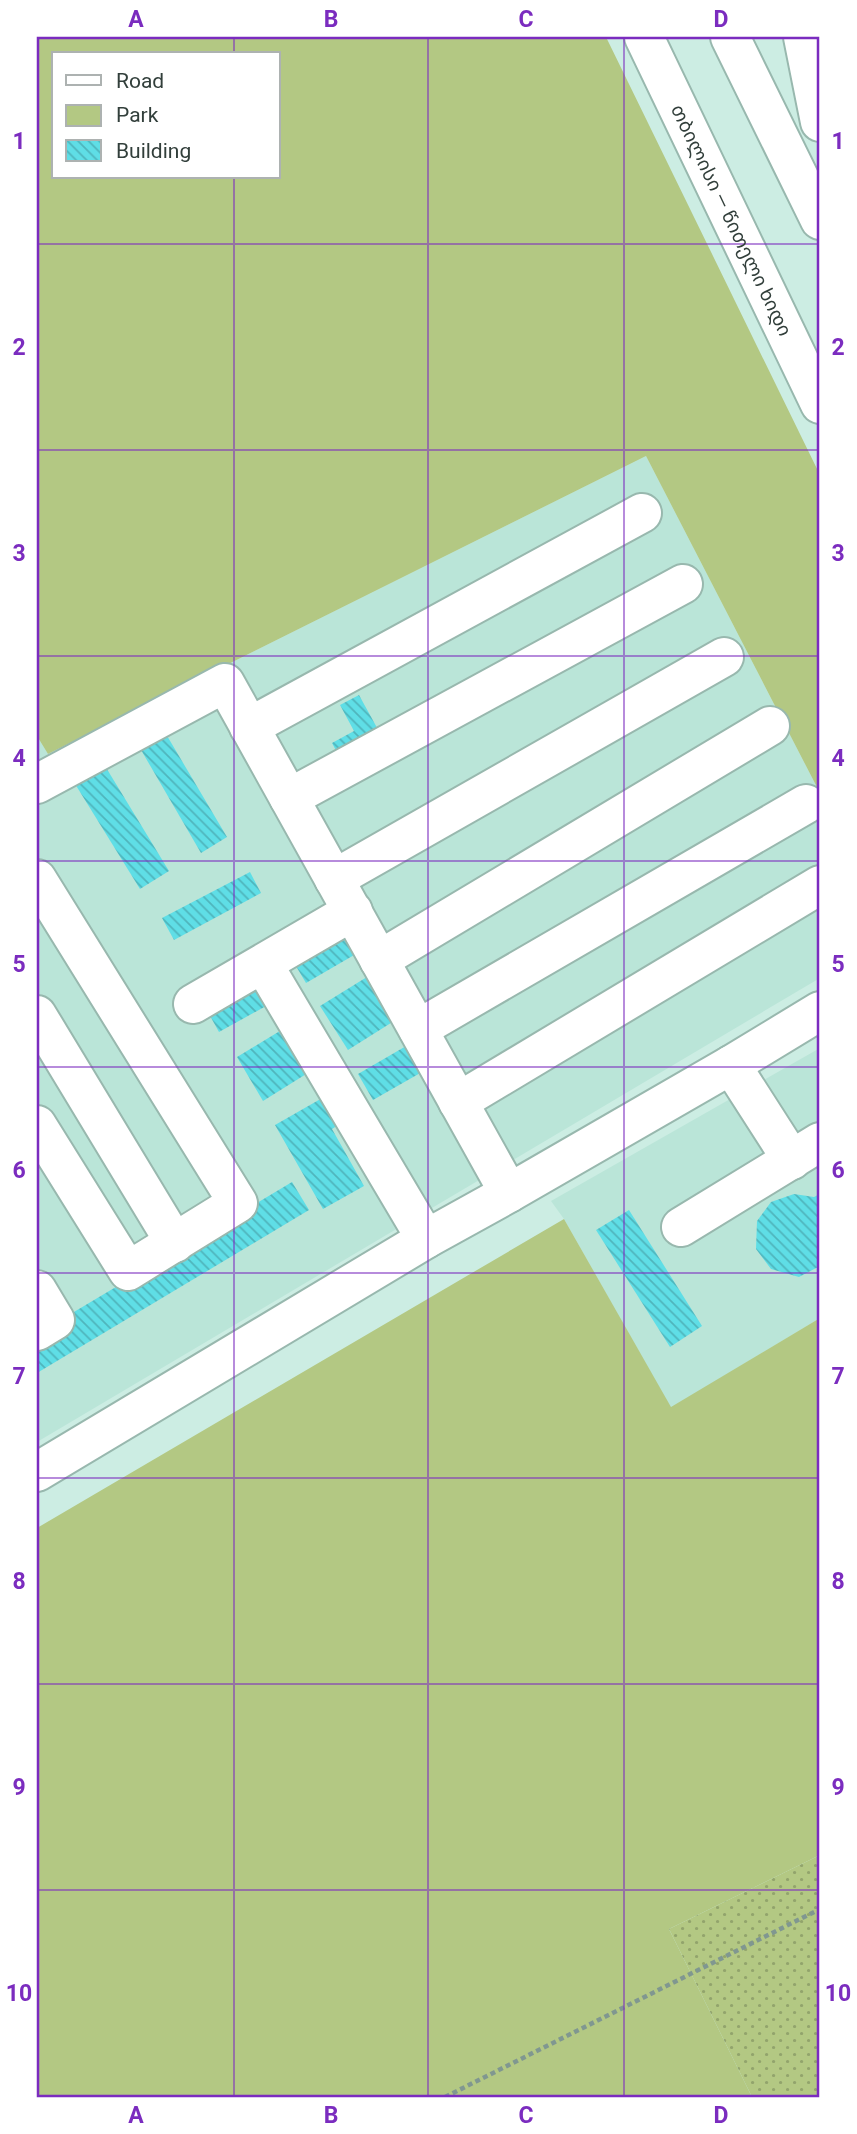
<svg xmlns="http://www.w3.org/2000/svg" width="857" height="2134" font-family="Roboto,'Noto Sans Georgian',sans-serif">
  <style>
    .built { fill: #bae5d8 }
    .green { fill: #b3c883; fill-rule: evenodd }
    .garden { fill: url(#garden-dots) }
    .building { fill: url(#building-back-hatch) }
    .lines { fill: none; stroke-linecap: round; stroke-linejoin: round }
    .minor-casing { stroke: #98b8ae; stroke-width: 42 }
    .highway-casing { stroke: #98b8ae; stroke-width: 42 }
    .path { stroke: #809790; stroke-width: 4.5; stroke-dasharray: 5 3.5; stroke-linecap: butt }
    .minor { stroke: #fff; stroke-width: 38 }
    .highway { stroke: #fff; stroke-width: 38 }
    .grid { fill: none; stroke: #7b2cbf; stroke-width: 2; stroke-opacity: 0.55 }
    .labels { text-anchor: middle; stroke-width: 7; stroke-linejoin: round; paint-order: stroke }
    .street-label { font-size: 19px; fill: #323f3b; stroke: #fff }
    .neatline { fill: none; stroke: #7b2cbf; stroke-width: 2.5 }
    .grid-label { font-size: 23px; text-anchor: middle; font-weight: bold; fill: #7b2cbf }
  </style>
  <defs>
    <pattern id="garden-dots" width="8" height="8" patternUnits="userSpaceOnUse" patternTransform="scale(1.75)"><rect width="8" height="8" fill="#b3c883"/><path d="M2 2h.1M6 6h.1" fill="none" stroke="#92a46c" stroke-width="1.8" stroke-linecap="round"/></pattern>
    <pattern id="building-back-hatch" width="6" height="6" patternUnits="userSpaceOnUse" patternTransform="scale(1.75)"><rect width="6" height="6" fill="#5fdee6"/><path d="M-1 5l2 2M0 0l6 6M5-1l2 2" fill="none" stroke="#4fb5bc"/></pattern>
  </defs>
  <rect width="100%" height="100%" fill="#ccede3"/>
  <g class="built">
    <polygon points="646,456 820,793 820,978 37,1442 37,736 48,754"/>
    <polygon points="820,1048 820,1318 671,1408 564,1219 551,1201"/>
  </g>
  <g class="green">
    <path d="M37,37H606L820,475V793L646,456L48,754L37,736ZM54,54H278V177H54Z"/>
    <polygon points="564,1219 671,1407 820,1318 820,1855 669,1929 752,2097 37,2097 37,1528"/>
  </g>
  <polygon class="garden" points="820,1855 820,2097 752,2097 669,1929"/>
  <g class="building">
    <polygon points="359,695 381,735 340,758 332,743 354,731 340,705"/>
    <polygon points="163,729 227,837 201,853 137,743"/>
    <polygon points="102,761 169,871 140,889 72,779"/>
    <polygon points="250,872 261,893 174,940 162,918"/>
    <polygon points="346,924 361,951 306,983 290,956"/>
    <polygon points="375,972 402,1016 348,1050 320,1006"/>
    <polygon points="259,974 275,1001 219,1032 204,1005"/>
    <polygon points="293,1023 319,1066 263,1101 237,1057"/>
    <polygon points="413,1042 429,1068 373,1100 358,1074"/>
    <polygon points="331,1093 346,1120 332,1129 364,1186 323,1209 275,1125"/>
    <polygon points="292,1182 309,1210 37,1373 37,1334"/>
    <polygon points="794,1194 814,1197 820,1194 820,1266 799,1277 771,1269 756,1249 757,1221 771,1202"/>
    <polygon points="629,1210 702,1326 670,1347 596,1230"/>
  </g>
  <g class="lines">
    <defs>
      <g id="minor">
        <polyline points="249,727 642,513"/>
        <polyline points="37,784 225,683 509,1193"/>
        <polyline points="289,798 683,584"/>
        <polyline points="37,879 238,1203 128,1271 37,1125"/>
        <polyline points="334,879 724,657"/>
        <polyline points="379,960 770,726"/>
        <polyline points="263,964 426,1239"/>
        <polyline points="193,1004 353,911"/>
        <polyline points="37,1015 175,1243"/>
        <polyline points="418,1029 806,804"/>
        <polyline points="731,1065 792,1160"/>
        <polyline points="458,1102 820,885"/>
        <polyline points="681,1227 820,1142"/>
        <polyline points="37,1290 55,1320 37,1331"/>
        <polyline points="37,1472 426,1239 509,1193 731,1065 820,1011"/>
      </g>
      <g id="highway">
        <path id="s1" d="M644,37L820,404"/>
        <polyline points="730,37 820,220"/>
        <polyline points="803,37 820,122"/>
      </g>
    </defs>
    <use href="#minor" class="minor-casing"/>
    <use href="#highway" class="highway-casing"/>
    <polyline class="path" points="445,2097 820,1909"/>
    <use href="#minor" class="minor"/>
    <use href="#highway" class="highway"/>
  </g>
  <path class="grid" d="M234,37V54M428,37V2097M624,37V2097M234,177V2097M37,244H820M37,450H820M37,656H820M37,861H820M37,1067H820M37,1273H820M37,1478H820M37,1684H820M37,1890H820"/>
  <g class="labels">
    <g class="street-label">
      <text dy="7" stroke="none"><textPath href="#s1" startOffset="203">თბილისი — წითელი ხიდი</textPath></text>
    </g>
  </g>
  <rect width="857" height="2134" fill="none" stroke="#ffffff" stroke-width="77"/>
  <rect x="52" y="52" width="228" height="126" fill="#ffffff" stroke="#adb2b1" stroke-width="2"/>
  <rect x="66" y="75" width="35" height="10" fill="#ffffff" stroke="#adb2b1" stroke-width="2"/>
  <text x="116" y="88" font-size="21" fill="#323f3b">Road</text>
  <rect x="66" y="105" width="35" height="21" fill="#b3c883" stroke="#adb2b1" stroke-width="2"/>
  <text x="116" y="122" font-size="21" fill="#323f3b">Park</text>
  <rect x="66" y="140" width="35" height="21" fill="url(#building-back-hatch)" stroke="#adb2b1" stroke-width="2"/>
  <text x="116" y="158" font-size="21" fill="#323f3b">Building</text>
  <rect x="38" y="38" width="780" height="2058" class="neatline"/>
  <g class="grid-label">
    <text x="136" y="27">A</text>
    <text x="331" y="27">B</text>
    <text x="526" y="27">C</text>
    <text x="721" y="27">D</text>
    <text x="19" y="149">1</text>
    <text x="838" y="149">1</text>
    <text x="19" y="355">2</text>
    <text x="838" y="355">2</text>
    <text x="19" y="561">3</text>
    <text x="838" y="561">3</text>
    <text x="19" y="766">4</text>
    <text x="838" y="766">4</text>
    <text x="19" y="972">5</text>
    <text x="838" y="972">5</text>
    <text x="19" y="1178">6</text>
    <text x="838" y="1178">6</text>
    <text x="19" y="1384">7</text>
    <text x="838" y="1384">7</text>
    <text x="19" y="1589">8</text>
    <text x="838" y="1589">8</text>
    <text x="19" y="1795">9</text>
    <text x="838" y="1795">9</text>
    <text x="19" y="2001">10</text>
    <text x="838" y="2001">10</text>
    <text x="136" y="2123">A</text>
    <text x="331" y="2123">B</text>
    <text x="526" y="2123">C</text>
    <text x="721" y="2123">D</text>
  </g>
</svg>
